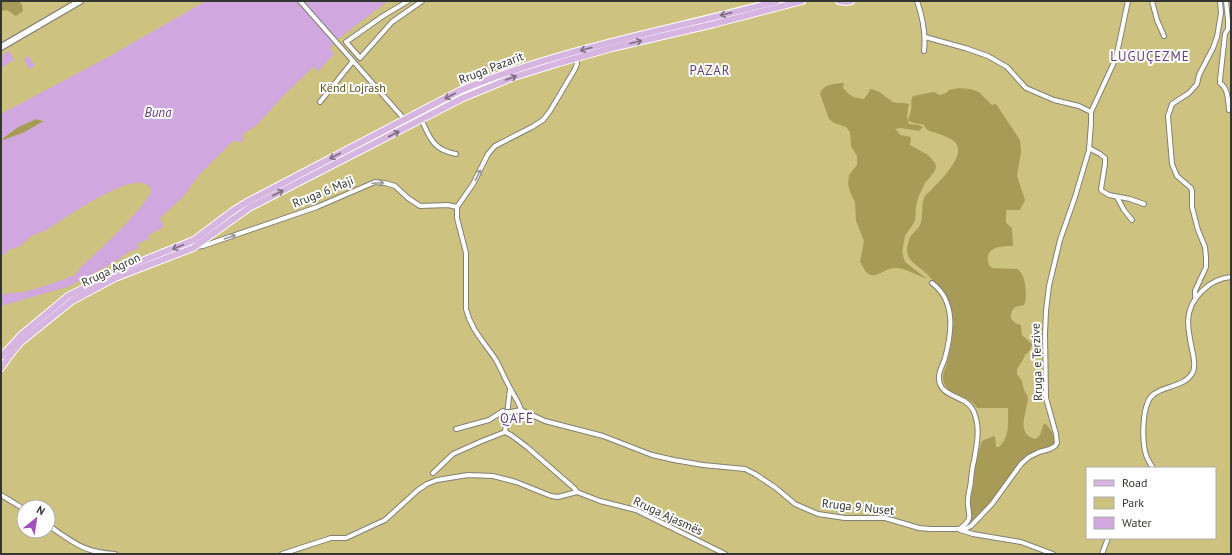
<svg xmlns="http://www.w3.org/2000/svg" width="1232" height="555" font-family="'PT Sans',sans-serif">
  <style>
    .green { fill: #cec281; fill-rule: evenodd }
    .forest { fill: #a89b58 }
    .water { fill: #d0a7df; fill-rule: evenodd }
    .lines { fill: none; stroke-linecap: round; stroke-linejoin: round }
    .street-casing { stroke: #817f77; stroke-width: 6 }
    .secondary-casing { stroke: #817f77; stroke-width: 8 }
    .primary-casing { stroke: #fff; stroke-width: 8 }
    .street { stroke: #fff; stroke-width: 4 }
    .secondary { stroke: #fff; stroke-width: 5.5 }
    .primary { stroke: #d6b5e1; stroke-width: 6 }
    .street-bridge-casing { stroke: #817f77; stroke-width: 6; stroke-linecap: butt }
    .street-bridge { stroke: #fff; stroke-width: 4 }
    .oneway { stroke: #7d6e80 }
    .oneway2 { stroke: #9a9a98 }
    .labels { text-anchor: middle; stroke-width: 4; stroke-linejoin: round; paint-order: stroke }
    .street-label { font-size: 12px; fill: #343430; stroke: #fff }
    .park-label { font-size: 12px; fill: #5c521f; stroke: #fff }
    .neighbourhood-label { font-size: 13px; letter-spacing: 1px; fill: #653c73; stroke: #fff }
    .water-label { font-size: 13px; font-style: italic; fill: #6e3b7e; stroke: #fff }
  </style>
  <rect width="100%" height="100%" fill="#e1dfd6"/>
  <path class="green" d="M1,1H1231V554H1ZM1087,468H1215V538H1087ZM24,507H48V531H24Z"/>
  <g class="forest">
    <polygon points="1,1 19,1 22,5 23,11 16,16 7,10 1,11"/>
    <path d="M841,83H844L843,88C852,97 851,97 864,99L869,92L870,89C880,90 885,97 893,102C898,104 904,102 909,104L907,116L909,124L919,125L923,127L919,131L900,128L895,129L901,135L911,137L910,145L928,155L935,163L936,166L935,171L925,183L918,198L916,206L915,221L905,236L902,252L905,262L927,279C917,275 904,267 894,268C885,269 877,277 870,275L866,272L860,262L864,241L856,221L855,202L850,192L848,184L849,175L857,165V156L851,146L850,132L846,127L834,123L829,119L820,94C822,85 833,84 841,83Z"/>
    <path d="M959,88L970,89L979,92L992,105L996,104L1020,140L1021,152L1017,176L1025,200L1020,210H1006V223L1012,228L1013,246C1000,246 983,247 989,265L992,268L1018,269C1026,276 1027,294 1025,303L1024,305L1015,307C1007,315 1011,323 1021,325L1022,335L1032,344L1031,348L1027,354H1025L1024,358L1017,369V374L1022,381L1024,390L1028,397C1028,410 1014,435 1036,439L1040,435L1044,423C1051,427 1053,435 1056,442L1053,448L1042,450L1020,466L1006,487L973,523H971V498L974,482L975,463L982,441L994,436L995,437L996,447H999C1010,437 1008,422 1008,408H977C970,395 949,397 944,383C941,377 945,369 947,363C950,349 955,331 953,317C952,310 950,301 945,294C940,287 933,280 927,274C915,263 902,260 909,240C911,233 917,231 920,225C924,218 920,206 925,196C935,186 964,160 957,145C954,139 945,136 939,134C932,131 927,132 924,125C919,123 914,124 909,121C908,116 910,115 911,110C912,105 910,101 913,96L934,92L940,95L946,93L949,90Z"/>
    <polygon points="36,119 44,121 25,132 4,140 2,139 18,127"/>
  </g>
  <g class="water">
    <path d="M206,1H388L338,39L330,48L334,54L319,71L313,67L283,96L256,126L243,134V140L242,142L233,141L199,175L183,197L160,218L164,227L148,235L149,239L137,244L139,248L127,253L118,260L70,286L1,306V294L24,292L48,285L75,275L80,268C94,255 150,205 151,189C140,164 62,220 48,229C44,232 39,232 34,235C28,237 25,243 20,246C17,248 13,248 11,249C7,251 4,255 1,257V114L110,56ZM36,119L44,121L25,132L4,140L2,139L18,127Z"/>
    <polygon points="9,51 14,60 1,68 1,56"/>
    <polygon points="29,56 35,66 29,69 24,59"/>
  </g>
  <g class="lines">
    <defs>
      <g id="street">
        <polyline points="300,1 405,120"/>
        <polyline points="408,1 383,16 346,42 360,58 392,22 422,1"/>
        <path d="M917,1C923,18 926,33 924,51"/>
        <polyline points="1152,1 1157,20 1164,36"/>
        <path d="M1226,1L1228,20V29L1225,34L1220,80V83C1228,88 1228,100 1229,110"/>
        <polyline points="925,37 965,48 988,56 1007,67 1026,88 1054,100 1079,106 1091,112"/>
        <polyline points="320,102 353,61"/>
        <polyline points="1091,112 1116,58 1128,1"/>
        <path d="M421,119C430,138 433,150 456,154"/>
        <polyline points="1089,148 1100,154 1105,158 1105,164 1101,189 1102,191 1109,195 1130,199 1144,204"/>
        <polyline points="1117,197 1124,210 1132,220"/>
        <polyline points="195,247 203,246 317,207 375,182 385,183 395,186 408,198 420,206 448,205 457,207"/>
        <path d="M932,283C956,301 952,332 945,358C943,365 938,372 939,379C940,398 966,395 973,410C981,427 977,443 974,461C972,467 972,473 971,479C971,486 968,493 968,500C967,506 970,512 969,518C968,523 963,526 959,529"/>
        <polyline points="1195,297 1195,291 1206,267 1206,257 1205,247 1198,230 1192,207 1192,191 1191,188 1177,176 1172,164 1168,116 1172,104 1189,93 1197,84 1199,75 1213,48 1217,37 1221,13 1220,1"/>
        <polyline points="521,410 545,421 603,436 652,455 674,460 703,465 745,469 755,474 776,488 795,504 818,514 845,518 885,518 919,528 930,529 965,529 971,526 992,504 1021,464 1029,457 1039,452 1050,449 1055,446 1057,443 1056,434 1046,398 1045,334 1046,311 1049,286 1060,240 1075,197 1089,150 1091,123 1091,112"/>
        <path d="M521,410C519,402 514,396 510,388C505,379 501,369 496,360C485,343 471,330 466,309V253L457,218V207L473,184L488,154L495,146L532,127L543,120L550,111L575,69L577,64L576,58"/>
        <polyline points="511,412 521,410"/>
        <polyline points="456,429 489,420 503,411"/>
        <polyline points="505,432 511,435 527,447 574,488 577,492 600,501 636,510 725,554"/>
        <polyline points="505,432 510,389"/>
        <path d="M1153,468C1150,464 1148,460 1146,455C1142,441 1141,403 1154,394C1166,385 1185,387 1193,372C1195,367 1194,359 1193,354C1188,330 1182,310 1202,291C1210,283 1219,278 1231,277"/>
        <polyline points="433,473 453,454 482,441 505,432"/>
        <polyline points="1,495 24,509"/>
        <path d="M48,525C74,543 83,552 115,554"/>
        <polyline points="960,530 973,534 1021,542 1053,554"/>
        <polyline points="282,554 331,538 346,538 385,520 418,490 427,484 437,480 468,475 493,476 516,482 551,496 558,497 577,492"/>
        <polyline points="1102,554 1108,538"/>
      </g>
      <polyline id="secondary" points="1,47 80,1"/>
      <g id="primary">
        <polyline points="839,1 846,2 851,1"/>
        <path d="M1,357L21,335L68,296L117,271L194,240L234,210L247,202L459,91C561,48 671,30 777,1"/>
        <polyline points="1,368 11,354 20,343 72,301 115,278 193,248 249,208 463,98 514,77 559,63 612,48 714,24 802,1"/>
      </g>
    </defs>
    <use href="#street" class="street-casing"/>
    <use href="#secondary" class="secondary-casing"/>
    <use href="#primary" class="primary-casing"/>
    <use href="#street" class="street"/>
    <use href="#secondary" class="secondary"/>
    <use href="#primary" class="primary"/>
    <defs>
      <polyline id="street-bridge" points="505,412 511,412"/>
    </defs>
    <use href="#street-bridge" class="street-bridge-casing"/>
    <use href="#street-bridge" class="street-bridge"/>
  </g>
  <defs><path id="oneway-shaft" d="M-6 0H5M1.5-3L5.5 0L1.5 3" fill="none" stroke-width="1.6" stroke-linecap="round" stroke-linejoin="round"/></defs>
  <g class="oneway">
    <use href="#oneway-shaft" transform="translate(726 14) rotate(166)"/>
    <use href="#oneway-shaft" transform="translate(636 42) rotate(-14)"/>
    <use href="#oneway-shaft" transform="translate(586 49) rotate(165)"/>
    <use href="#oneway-shaft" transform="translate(511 78) rotate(-20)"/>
    <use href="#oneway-shaft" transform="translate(450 96) rotate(153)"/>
    <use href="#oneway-shaft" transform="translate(394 134) rotate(-27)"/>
    <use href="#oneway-shaft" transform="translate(335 156) rotate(153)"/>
    <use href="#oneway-shaft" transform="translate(278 193) rotate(-27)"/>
    <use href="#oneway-shaft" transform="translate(178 247) rotate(158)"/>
  </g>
  <g class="oneway2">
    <use href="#oneway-shaft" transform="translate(478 175) rotate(-63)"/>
    <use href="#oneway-shaft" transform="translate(378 183) rotate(-3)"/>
    <use href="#oneway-shaft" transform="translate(230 237) rotate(-19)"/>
  </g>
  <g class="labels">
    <g class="street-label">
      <text transform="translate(491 68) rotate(-21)" y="4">Rruga Pazarit</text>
      <text transform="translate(323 192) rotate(-22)" y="4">Rruga 6 Maji</text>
      <text transform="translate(111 270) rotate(-25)" y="4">Rruga Agron</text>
      <text transform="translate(1037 362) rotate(-92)" y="4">Rruga e Terzive</text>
      <text transform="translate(858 507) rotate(6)" y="4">Rruga 9 Nuset</text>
      <text transform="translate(668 516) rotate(25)" y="4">Rruga Ajasmës</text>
    </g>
    <g class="park-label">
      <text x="353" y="92">Kënd Lojrash</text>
    </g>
    <g class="neighbourhood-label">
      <text x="1150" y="61">LUGUÇEZME</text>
      <text x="710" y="75">PAZAR</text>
      <text x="517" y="423">QAFË</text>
    </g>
    <g class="water-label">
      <text x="158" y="117">Buna</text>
    </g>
  </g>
  <rect width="1232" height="555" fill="none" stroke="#343430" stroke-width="4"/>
  <rect x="1086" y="467" width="130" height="72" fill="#ffffff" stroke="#aeaeac"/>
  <rect x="1094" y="480" width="20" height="6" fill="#d6b5e1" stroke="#aeaeac"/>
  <text x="1122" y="487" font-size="12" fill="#343430">Road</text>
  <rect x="1094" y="497" width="20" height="12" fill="#cec281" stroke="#aeaeac"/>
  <text x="1122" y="507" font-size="12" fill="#343430">Park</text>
  <rect x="1094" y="517" width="20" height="12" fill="#d0a7df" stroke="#aeaeac"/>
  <text x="1122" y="527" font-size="12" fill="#343430">Water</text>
  <g transform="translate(36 519) rotate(30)"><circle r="19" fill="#ffffff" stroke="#aeaeac"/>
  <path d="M0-3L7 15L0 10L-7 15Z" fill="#a24ebd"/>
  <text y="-6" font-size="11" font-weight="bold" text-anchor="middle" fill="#343430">N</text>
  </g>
</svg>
